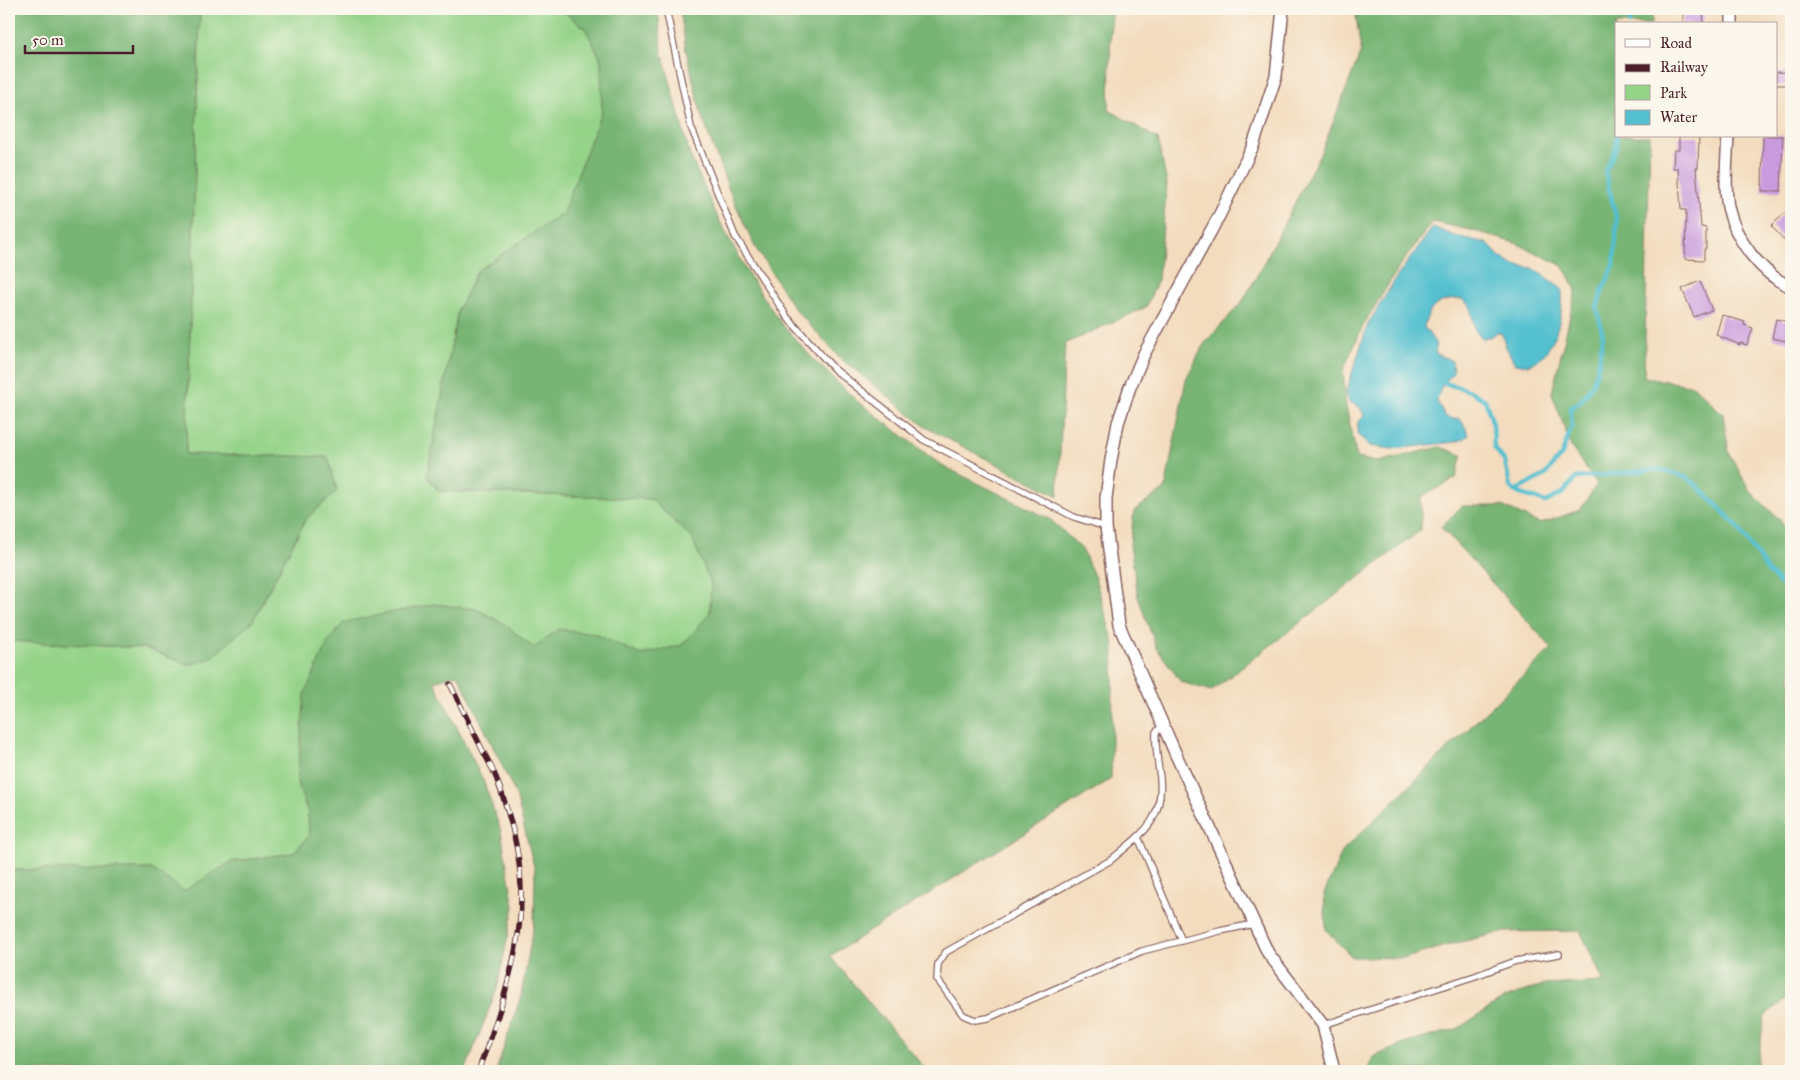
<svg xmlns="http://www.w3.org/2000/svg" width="1800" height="1080" font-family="'IM FELL Great Primer',serif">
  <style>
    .green { fill: #95d389; stroke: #70795a }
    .forest { fill: #78b575; stroke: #616a50 }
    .water { fill: #53bfcf; stroke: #4e6f7d }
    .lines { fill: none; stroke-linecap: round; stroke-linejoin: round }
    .stream { stroke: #53bfcf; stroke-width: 4.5 }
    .building { fill: #c99bde }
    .lane-casing { stroke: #85615e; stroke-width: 8 }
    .street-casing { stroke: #85615e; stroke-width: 14 }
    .lane { stroke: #fff; stroke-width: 5.5 }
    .street { stroke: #fff; stroke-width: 11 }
    .rail-casing { stroke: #4a1f2b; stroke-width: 5.5 }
    .rail { stroke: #fbf7ec; stroke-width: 4; stroke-dasharray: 11; stroke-linecap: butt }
  </style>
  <rect width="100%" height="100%" fill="#fbf7ec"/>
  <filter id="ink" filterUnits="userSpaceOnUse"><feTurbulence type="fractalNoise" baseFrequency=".02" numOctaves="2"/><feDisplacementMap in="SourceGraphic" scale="10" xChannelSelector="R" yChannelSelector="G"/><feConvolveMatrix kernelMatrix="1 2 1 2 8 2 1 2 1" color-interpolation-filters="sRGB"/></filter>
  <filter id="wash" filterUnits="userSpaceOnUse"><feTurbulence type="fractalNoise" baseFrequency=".0096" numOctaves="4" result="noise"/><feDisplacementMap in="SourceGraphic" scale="20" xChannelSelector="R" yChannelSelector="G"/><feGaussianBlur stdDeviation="1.12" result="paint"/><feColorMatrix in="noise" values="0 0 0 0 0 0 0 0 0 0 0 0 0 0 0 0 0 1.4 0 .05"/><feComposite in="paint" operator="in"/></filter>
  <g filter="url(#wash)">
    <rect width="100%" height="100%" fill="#f3dcbe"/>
    <polygon class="green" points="9,9 560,9 585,28 601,59 602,111 563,213 477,271 458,310 427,476 438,491 651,499 692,538 711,584 710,613 682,645 640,655 595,634 534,648 503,623 297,782 308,813 309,836 293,853 231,862 184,891 152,869 9,870 9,641 145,648 188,665 252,622 306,519 337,491 328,457 186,454 200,11"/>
    <g class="forest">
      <polygon points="9,9 200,11 186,454 328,457 337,491 306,519 252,622 210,659 188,665 145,648 9,641"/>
      <polygon points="560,9 658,9 662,52 690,155 718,218 747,272 780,322 812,358 857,401 941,465 1050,519 1082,549 1095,578 1114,644 1111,779 830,956 927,1071 496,1071 521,996 534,923 535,871 516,795 458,674 434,681 483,780 501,831 514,907 497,989 465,1071 9,1071 9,870 152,869 184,891 231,862 293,853 309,836 308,812 297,782 305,693 327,644 344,622 434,604 476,609 503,623 534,648 558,629 595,634 641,655 682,645 710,613 711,584 692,538 651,499 438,491 427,476 458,310 477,271 563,213 602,111 601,59 585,28"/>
      <polygon points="680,9 1111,9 1109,110 1158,139 1167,184 1158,280 1146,307 1065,344 1058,496 927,428 840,358 794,308 755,247 729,190 702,117 686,51"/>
      <polygon points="1355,9 1652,9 1652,24 1616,24 1616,136 1650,136 1644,377 1694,386 1723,414 1729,453 1750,491 1780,520 1791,536 1791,995 1764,1016 1757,1071 1367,1071 1373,1057 1406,1043 1457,1029 1505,998 1543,985 1604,982 1580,931 1504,932 1452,944 1406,958 1352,957 1326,930 1324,894 1343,850 1552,648 1441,527 1462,506 1502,506 1540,524 1580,510 1597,484 1571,447 1552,393 1576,290 1563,266 1518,244 1471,230 1432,222 1399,267 1365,322 1343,370 1346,406 1357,458 1378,462 1440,447 1462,455 1456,478 1421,497 1421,530 1211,691 1181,682 1156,647 1138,597 1130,545 1134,511 1165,489 1186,379 1204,344 1242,302 1258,274 1323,148 1361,51"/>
      <polygon points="1213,1066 1238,1071 1193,1071"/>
    </g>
    <path class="water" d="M1433,227L1455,236L1487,243L1499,256L1513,265L1533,268L1562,289C1564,312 1555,359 1527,365C1524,366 1518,364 1515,364L1505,345L1502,334L1497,332L1493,336L1483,339L1475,330L1470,306L1462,299C1440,299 1429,305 1424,327L1437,345L1435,353L1452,361C1454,375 1454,373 1445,382C1441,387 1438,395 1437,401L1445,416L1451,419L1459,418C1462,420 1467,431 1469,435L1464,439L1455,442L1392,449L1370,446L1357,434L1358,422L1364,416L1360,407L1349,402L1346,392L1368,324L1398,275Z"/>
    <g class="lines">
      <g class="stream">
        <polyline points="1629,24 1632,9"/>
        <polyline points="1445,383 1470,391 1485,400 1493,424 1494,447 1505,462 1510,486 1518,493 1546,502 1563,493 1576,478 1659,469 1688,478 1705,493 1738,527 1768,572 1791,593"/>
        <polyline points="1515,491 1545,475 1562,454 1572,425 1570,408 1581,401 1593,383 1598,367 1603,337 1597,307 1603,289 1614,266 1616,237 1617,221 1605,172 1616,148 1617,136"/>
      </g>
    </g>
    <g id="blocks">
      <g class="building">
        <polygon points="1683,9 1704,9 1703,24 1683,24"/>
        <polygon points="1776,72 1791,73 1791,85 1776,85"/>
        <polygon points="1679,136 1699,136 1698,168 1696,168 1701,227 1706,228 1706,249 1704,249 1704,260 1685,259 1686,210 1681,210 1678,168 1673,168 1674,150 1679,150"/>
        <polygon points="1763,136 1783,136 1781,191 1762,191"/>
        <polygon points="1791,207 1791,247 1771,226"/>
        <polygon points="1700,281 1712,310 1694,317 1682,289"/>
        <polygon points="1722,315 1745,322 1744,325 1753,328 1747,345 1740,343 1740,345 1716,335"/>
        <polygon points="1776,319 1791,322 1791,342 1772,338"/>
      </g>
    </g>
  </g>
  <g filter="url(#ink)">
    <use href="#blocks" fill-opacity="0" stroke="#85615e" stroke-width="1"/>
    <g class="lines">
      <defs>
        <g id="lane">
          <polyline points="666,9 691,127 735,236 787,317 834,369 924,440 1074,517 1106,527"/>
          <path d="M1164,725L1156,732C1155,748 1158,763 1160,778C1164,822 1141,834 1111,860L946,952L938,964L937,979L963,1015L975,1020L988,1018L1142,951L1220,931L1254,924"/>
          <polyline points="1138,837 1182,941"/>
          <polyline points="1323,1025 1475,976 1516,961 1559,954"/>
        </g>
        <g id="street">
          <polyline points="1283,9 1276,76 1253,146 1219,216 1144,354 1130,387 1118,423 1111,460 1106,498 1106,527 1119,625 1177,757 1268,953 1323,1025 1334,1071"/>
          <polyline points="1732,24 1732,9"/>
          <path d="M1728,136C1727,159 1724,184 1728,207C1735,239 1761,274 1791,287"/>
        </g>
      </defs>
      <use href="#lane" class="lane-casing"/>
      <use href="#street" class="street-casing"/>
      <use href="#lane" class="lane"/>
      <use href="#street" class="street"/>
      <defs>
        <path id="rail" d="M450,684C461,706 471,727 482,749C487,759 493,769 497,780C511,817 522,858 521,898C521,953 498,1020 478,1071"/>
      </defs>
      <use href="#rail" class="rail-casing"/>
      <use href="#rail" class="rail"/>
    </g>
  </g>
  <rect width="1800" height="1080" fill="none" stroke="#fbf7ec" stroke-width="30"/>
  <rect x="1615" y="22" width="162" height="115" fill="#fbf7ec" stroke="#b4a19f"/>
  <rect x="1625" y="39" width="25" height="8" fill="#ffffff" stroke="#b4a19f"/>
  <text x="1660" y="48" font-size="15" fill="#4a1f2b">Road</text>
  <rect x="1625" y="64" width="25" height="8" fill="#4a1f2b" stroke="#b4a19f"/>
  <text x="1660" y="72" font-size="15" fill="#4a1f2b">Railway</text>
  <rect x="1625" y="85" width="25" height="15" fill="#95d389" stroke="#b4a19f"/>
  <text x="1660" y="98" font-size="15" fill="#4a1f2b">Park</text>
  <rect x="1625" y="110" width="25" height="15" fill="#53bfcf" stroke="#b4a19f"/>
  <text x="1660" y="122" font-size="15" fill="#4a1f2b">Water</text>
  <path d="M25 45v8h108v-8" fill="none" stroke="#4a1f2b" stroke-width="2.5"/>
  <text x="32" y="45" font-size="15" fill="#4a1f2b" stroke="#fbf7ec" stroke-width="4" paint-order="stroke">50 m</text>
</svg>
